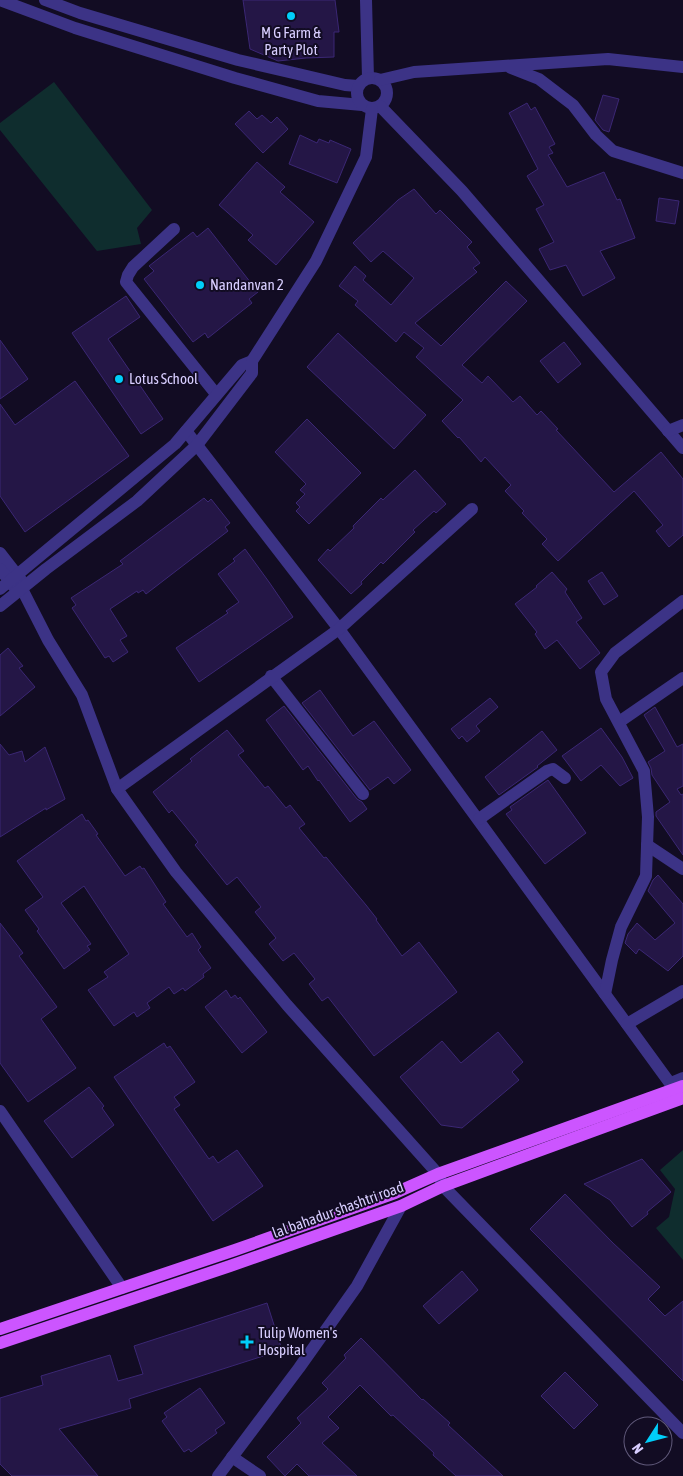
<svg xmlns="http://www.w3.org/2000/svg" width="683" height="1476" font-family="'Asap Condensed',sans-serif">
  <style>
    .green { fill: #0f2d2e }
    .building { fill: #241646; stroke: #3b2774 }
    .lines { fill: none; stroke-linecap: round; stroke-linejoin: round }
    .minor { stroke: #3c3386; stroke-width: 12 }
    .major { stroke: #c5f; stroke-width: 12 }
    .poi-dot { fill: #00cef9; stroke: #120c23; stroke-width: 2 }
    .labels { text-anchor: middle; stroke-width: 4; stroke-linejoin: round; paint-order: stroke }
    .poi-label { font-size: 15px; fill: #d8ceff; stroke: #120c23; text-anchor: start }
    .street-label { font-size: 15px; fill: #d8ceff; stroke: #120c23 }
  </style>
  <rect width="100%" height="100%" fill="#120c23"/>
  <g class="green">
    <polygon points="54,82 152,210 137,228 141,244 97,251 0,130 0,123"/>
    <polygon points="683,1150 683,1260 656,1228 669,1217 675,1189 660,1170"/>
  </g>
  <g class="building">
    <polygon points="243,0 335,0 339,32 334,32 334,57 306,58 278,61 250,49"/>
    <polygon points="603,95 619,99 609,132 603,130 595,120"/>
    <polygon points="527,103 531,110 535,107 555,144 549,147 553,153 548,155 567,187 604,172 617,200 620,199 635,238 600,251 615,278 583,296 566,265 550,270 539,249 554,242 536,209 544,205 527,176 538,169 509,113"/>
    <polygon points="249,111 257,119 262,115 271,123 277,117 288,129 263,153 235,124"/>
    <polygon points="300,135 317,143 319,139 329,143 330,140 351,149 337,183 289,164"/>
    <polygon points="257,162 285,187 280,192 314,222 276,265 248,240 253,235 219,205"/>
    <polygon points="414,189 436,214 440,210 472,242 467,247 480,263 473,268 477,272 415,323 441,346 506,281 527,301 462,365 482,383 488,376 513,402 520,396 537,415 541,411 558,429 556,430 614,492 661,452 683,479 683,535 669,547 656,531 663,525 634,491 558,561 542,544 547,539 522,513 524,511 505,491 511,485 485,457 481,462 459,437 458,438 442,421 463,400 416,357 424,348 404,332 396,342 355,305 358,301 339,286 355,266 366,276 363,280 391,305 414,278 383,251 371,262 353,243 398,200"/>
    <polygon points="659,198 679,201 675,224 656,221"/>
    <polygon points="208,228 258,292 249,299 252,303 208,338 205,333 193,342 144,279 154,271 149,266 193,232 197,237"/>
    <polygon points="126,296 140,317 108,339 163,419 141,434 72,333"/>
    <polygon points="338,333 426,415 394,449 307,367"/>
    <polygon points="0,340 28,379 0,399"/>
    <polygon points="564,342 581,364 558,383 540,361"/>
    <polygon points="75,381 129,456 25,532 0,496 0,404 15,425"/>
    <polygon points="307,419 361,473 309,524 296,511 300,507 296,503 305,494 300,490 306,484 275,452"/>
    <polygon points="415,470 446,504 436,513 434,511 413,530 415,532 383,564 381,562 361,582 362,584 351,594 318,560 328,549 330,551 354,528 353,526 381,498 383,500"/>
    <polygon points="204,498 208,502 211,499 230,523 225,527 228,531 146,594 143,590 138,593 137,591 110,609 127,636 120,640 128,652 113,662 109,656 105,658 72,608 76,605 71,598 123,564 120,561"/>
    <polygon points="245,549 269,582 293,617 199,682 176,648 228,613 226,611 239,602 218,574 235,561 233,559"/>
    <polygon points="552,572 567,589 565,592 582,618 576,622 600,653 580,669 557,640 545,649 535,634 537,632 515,604 537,587 536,586"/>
    <polygon points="602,572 618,596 604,605 588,581"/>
    <polygon points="8,648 23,666 19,668 35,687 0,716 0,655"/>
    <polygon points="320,690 353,736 374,721 411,770 394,784 388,777 370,790 302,703"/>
    <polygon points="490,698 498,707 476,726 480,731 467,742 462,736 459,739 451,729"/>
    <polygon points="284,706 357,799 362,802 367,809 350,822 319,780 318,781 308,766 303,770 266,720"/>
    <polygon points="655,707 677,747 683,744 683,786 677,789 681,795 683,794 683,855 656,816 656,812 670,802 652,775 651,768 648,762 665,751 644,715"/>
    <polygon points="601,728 622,757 633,778 620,786 601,765 581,781 562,756"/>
    <polygon points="227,730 244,751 238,755 265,788 268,786 286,808 290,805 305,824 299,828 324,858 326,857 366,905 377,919 376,920 402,956 419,942 457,992 374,1056 328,997 322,1001 309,984 315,979 294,953 283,961 269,944 276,938 255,912 261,907 237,877 227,885 195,845 198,842 172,810 169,813 153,792 192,761 190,759"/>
    <polygon points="542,731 557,750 537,766 538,767 499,795 485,777"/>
    <polygon points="0,744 9,755 22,751 25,762 45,747 65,799 46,810 46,808 0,837"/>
    <polygon points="548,780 586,833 545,864 506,814 512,810 510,807"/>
    <polygon points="82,814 86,821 88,820 98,834 96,835 125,876 140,866 142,869 144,868 166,902 163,904 187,937 192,933 201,947 198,950 211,968 203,974 204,977 185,991 183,988 174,994 169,987 147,1003 150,1008 137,1017 134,1012 114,1026 88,990 108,977 104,972 129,954 84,886 61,903 91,944 87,946 90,950 64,969 37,931 39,929 25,910 43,897 17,861"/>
    <polygon points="658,875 683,904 683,956 668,971 639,949 636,954 625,943 628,934 637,923 655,940 675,923 648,891 653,880"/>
    <polygon points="0,923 23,953 19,956 57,1007 41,1019 76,1068 28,1102 0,1063"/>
    <polygon points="226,990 231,998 235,995 238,999 240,997 267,1032 242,1053 205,1007"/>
    <polygon points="498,1032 523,1062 512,1072 519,1080 462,1128 441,1125 400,1077 442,1041 461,1063"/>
    <polygon points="164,1043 167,1048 170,1046 195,1082 174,1097 180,1105 174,1109 209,1159 213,1156 218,1163 237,1150 263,1186 213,1221 114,1077"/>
    <polygon points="89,1087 104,1106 102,1108 114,1125 72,1158 44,1121"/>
    <polygon points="642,1159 671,1192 647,1212 648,1214 632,1227 610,1200 584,1184"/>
    <polygon points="565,1194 613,1243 660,1287 648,1299 665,1316 683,1301 683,1381 530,1229"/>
    <polygon points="462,1271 478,1290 439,1324 423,1306"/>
    <polygon points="267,1303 282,1350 129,1399 131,1408 59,1429 98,1476 12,1476 0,1464 0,1398 43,1385 41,1376 110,1355 118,1381 143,1374 134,1346"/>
    <polygon points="361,1338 422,1400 423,1399 450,1423 448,1425 503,1476 456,1476 433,1455 434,1453 393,1415 391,1416 360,1385 328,1417 339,1428 322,1443 357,1476 309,1476 297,1464 285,1476 267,1457 301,1423 297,1418 328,1389 322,1383 346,1358 344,1355"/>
    <polygon points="565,1372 598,1405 574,1429 541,1396"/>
    <polygon points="200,1388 225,1423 215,1430 217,1433 191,1452 189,1449 184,1452 162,1421 167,1417 164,1413"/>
  </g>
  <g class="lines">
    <g class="minor">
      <polyline points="0,0 75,28 235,78 318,101 362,105"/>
      <polyline points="45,0 80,13 238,60 345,85 358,86"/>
      <polyline points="366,0 368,78"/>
      <polyline points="511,68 539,79 573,105 596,135 613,151 683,173"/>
      <circle cx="372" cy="93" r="15"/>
      <polyline points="380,80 414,72 608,59 683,67"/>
      <polyline points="380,106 462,191 683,448"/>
      <polyline points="174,229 133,267 128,275 126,282 216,394"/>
      <polyline points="186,431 339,629 680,1097"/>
      <polyline points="668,431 683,425"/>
      <polyline points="0,553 21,580"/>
      <polyline points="0,569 15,588"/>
      <polyline points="0,589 175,444 242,365 252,361"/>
      <polyline points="22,589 48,640 82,695 117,789 176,872 287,1005 438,1174 443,1186 683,1433"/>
      <polyline points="0,606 46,569 137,501 197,445 252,373 252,361 316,261 366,157 372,109"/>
      <polyline points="271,676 363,794"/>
      <polyline points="619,722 683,678"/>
      <polyline points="117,789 339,629 472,509"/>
      <polyline points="479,819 547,771 553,769 565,778"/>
      <polyline points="647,845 683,869"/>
      <polyline points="605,994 612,960 621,927 646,876 648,817 644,771 606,699 601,672 615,653 683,601"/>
      <polyline points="627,1024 683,991"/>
      <polyline points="671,1083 683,1078"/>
      <polyline points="0,1111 122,1288"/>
      <polyline points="232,1457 260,1476"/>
      <polyline points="218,1476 299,1368 357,1286 401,1206"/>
    </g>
    <g class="major">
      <polyline points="0,1329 235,1250 395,1193 438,1174 683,1086"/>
      <polyline points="0,1343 230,1266 401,1206 443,1186 683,1098"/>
    </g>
  </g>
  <g class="poi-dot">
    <circle cx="291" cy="16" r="5"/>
    <circle cx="200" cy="285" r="5"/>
    <circle cx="119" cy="379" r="5"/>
    <path d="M244.5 1334.5h5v5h5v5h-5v5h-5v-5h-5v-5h5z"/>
  </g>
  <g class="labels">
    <g class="poi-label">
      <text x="291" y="38" text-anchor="middle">M G Farm &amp;<tspan x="291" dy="17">Party Plot</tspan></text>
      <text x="210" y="290">Nandanvan 2</text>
      <text x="129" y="384">Lotus School</text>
      <text x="258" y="1338">Tulip Women's<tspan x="258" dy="17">Hospital</tspan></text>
    </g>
    <g class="street-label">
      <text transform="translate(338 1210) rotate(-20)" y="5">lal bahadur shashtri road</text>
    </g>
  </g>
  <g transform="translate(648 1441) rotate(234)"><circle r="24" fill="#120c23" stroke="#615a7b"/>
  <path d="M0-4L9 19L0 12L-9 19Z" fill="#00cef9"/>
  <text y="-8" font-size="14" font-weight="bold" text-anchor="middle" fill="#d8ceff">N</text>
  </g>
</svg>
